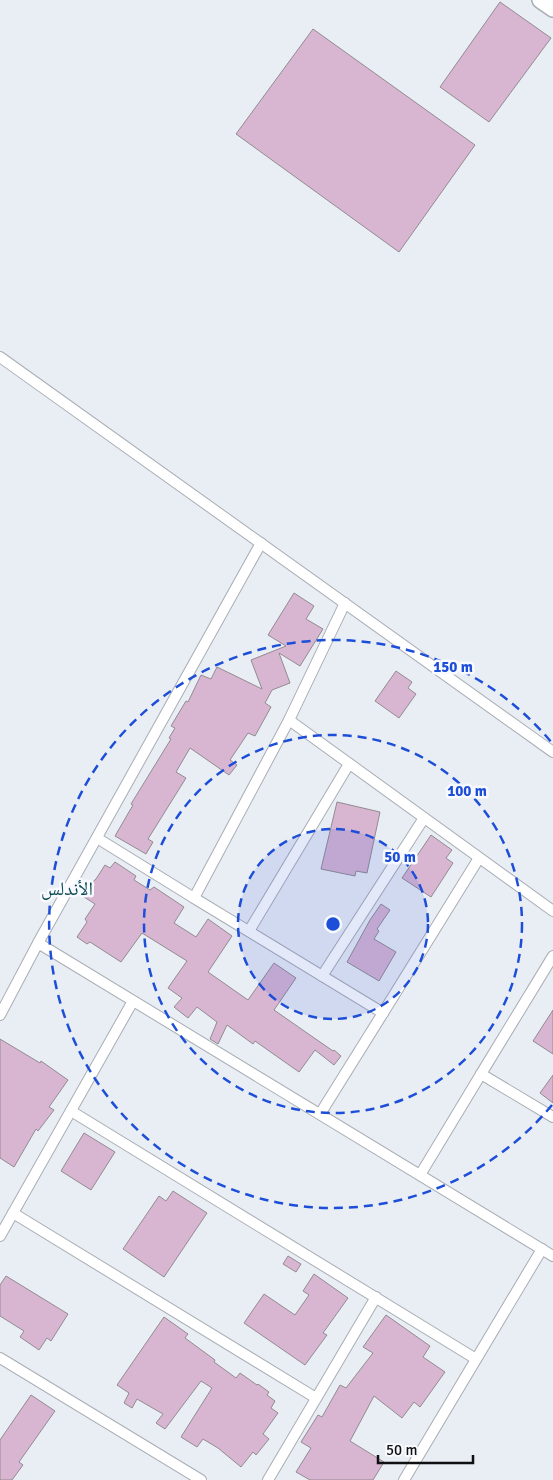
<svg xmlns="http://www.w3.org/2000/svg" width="553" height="1480" font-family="Signika,'Noto Naskh Arabic',sans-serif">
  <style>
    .building { fill: #d8b6d2; stroke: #928b90 }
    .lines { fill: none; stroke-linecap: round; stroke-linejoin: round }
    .minor-casing { stroke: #a9adb4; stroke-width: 12 }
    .secondary-casing { stroke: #a9adb4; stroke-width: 18 }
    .minor { stroke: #fff; stroke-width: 10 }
    .secondary { stroke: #fff; stroke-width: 15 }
    .ring { fill: none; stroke: #1d4ed8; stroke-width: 2.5; stroke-dasharray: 9 6 }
    .labels { text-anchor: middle; stroke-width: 5; stroke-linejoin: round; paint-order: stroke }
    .neighbourhood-label { font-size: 19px; fill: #0c4a52; stroke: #f8faff }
    .centre { fill: #1d4ed8; stroke: #f8faff; stroke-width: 2.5 }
    .ring-label { font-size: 15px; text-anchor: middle; font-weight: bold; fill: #1d4ed8; stroke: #f8faff; stroke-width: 5; stroke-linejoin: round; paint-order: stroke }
  </style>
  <rect width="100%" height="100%" fill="#e9edf4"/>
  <g class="building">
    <polygon points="500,2 551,38 489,122 440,87"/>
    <polygon points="313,29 475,145 399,252 236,134"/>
    <polygon points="294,593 314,606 306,619 323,629 300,666 279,653 290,683 272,690 265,703 271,707 255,736 248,733 230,760 237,765 229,775 190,748 176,772 186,778 148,839 153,842 146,854 115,836 133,805 131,804 171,739 169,738 175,728 171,726 186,701 188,702 201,675 211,679 217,667 262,689 251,660 286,646 268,635"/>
    <polygon points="396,671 412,682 408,688 416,694 399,718 375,701"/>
    <polygon points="337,802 380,812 367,873 356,871 355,876 321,869"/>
    <polygon points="431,835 452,850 446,858 453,863 431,897 402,878"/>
    <polygon points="115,862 136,876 134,880 150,890 154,887 184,907 174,923 196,937 208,919 232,936 208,972 248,1000 274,963 296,978 274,1010 333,1051 334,1050 341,1056 334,1065 315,1050 299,1072 255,1041 253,1044 227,1025 218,1044 210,1039 217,1022 197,1007 188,1018 174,1007 182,998 168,988 187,961 142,933 121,962 90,942 87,944 77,937 87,922 85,919 95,904 81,895 88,886 96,879 105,865 110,868"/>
    <polygon points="381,904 390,910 377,929 379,931 374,939 396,952 379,981 347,962 370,920"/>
    <polygon points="553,1010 553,1054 533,1041"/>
    <polygon points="0,1039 40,1063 41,1061 68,1080 49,1107 54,1110 38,1131 36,1129 14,1167 0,1158"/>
    <polygon points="553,1075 553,1103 540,1093"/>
    <polygon points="84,1133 115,1152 91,1190 61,1171"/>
    <polygon points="173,1191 207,1213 164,1277 123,1249 159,1196 166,1201"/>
    <polygon points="288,1256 301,1264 296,1272 283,1264"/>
    <polygon points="314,1274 348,1298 323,1333 327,1335 305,1365 244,1323 264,1294 295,1315 309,1295 303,1291"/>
    <polygon points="6,1276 68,1314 51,1341 47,1338 39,1350 20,1337 24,1331 0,1316 0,1285"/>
    <polygon points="386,1315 430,1346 423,1357 445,1372 420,1407 414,1402 402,1418 374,1396 350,1441 384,1462 373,1480 310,1480 296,1472 311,1448 301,1442 318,1415 322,1417 340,1385 346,1388 373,1353 363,1347"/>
    <polygon points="164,1317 188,1334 185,1338 215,1360 214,1362 236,1378 240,1373 257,1385 258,1384 269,1392 267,1395 275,1401 271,1408 278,1413 263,1434 269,1439 256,1455 253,1452 241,1467 218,1448 203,1439 197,1447 181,1437 212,1388 201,1381 165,1429 156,1423 163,1414 137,1399 132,1408 124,1403 129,1393 117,1385"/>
    <polygon points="31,1395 55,1411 19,1462 23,1465 12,1480 0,1480 0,1440"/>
  </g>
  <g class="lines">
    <defs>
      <g id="minor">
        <polyline points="0,357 553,752"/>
        <polyline points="345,603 289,720 553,911"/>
        <polyline points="289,720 194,898 383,1013 320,1114"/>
        <polyline points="97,838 194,898"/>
        <polyline points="249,931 349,764"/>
        <polyline points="38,943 553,1256"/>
        <polyline points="553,956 481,1074 553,1117"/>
        <polyline points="322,976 424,818"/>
        <polyline points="383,1013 479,858"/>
        <polyline points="0,1015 38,943 261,543"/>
        <polyline points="71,1111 476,1359"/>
        <polyline points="420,1175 481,1074"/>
        <polyline points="13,1213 316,1398"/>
        <polyline points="0,1236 133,1001"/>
        <polyline points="0,1358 201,1480"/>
        <polyline points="268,1480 376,1297"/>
        <polyline points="404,1480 542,1249"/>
      </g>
      <polyline id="secondary" points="540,0 553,9"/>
    </defs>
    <use href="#minor" class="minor-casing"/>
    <use href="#secondary" class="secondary-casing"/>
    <use href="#minor" class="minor"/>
    <use href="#secondary" class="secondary"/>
  </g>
  <circle cx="333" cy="924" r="95" fill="#1d4ed8" fill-opacity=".12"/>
  <g class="ring">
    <circle cx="333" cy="924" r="95"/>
    <circle cx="333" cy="924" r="189"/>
    <path d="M552 1105A284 284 0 1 1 552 743"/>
  </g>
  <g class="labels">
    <g class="neighbourhood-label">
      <text x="67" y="895">الأندلس</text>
    </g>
  </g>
  <circle cx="333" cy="924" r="8" class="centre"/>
  <g class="ring-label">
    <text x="453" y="672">150 m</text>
    <text x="467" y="796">100 m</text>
    <text x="400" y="862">50 m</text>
  </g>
  <path d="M378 1455v8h95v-8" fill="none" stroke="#0e1012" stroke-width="2.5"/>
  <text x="386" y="1455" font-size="15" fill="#0e1012" stroke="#f8faff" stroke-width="4" paint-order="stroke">50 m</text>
</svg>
